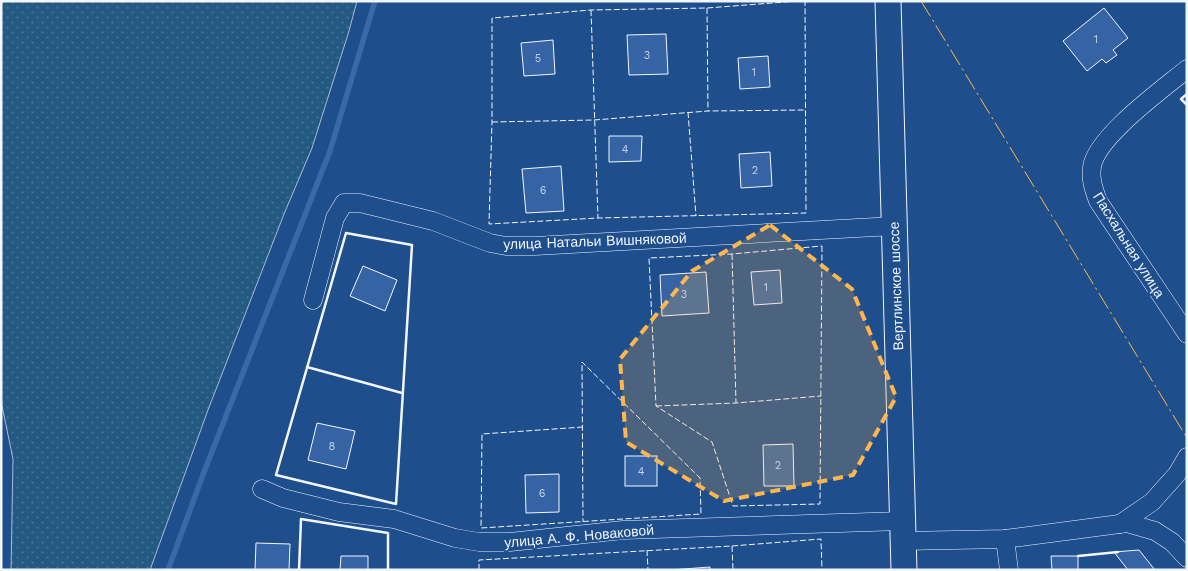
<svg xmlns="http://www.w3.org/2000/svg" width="1188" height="571" font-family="'Work Sans',sans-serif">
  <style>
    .grass { fill: url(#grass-dots); stroke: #a8bbd7 }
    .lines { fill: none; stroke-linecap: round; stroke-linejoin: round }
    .stream { stroke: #3b69a3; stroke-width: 5.5 }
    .building { fill: #3563a3; stroke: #f2f6ff }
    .street-casing { stroke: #f2f6ff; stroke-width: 19 }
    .secondary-casing { stroke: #f2f6ff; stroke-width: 27 }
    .street { stroke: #1f4e8c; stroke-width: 18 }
    .secondary { stroke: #1f4e8c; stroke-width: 25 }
    .fence { stroke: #f2f6ff; stroke-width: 1; stroke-dasharray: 6 2.5; stroke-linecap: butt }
    .wall { stroke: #f2f6ff; stroke-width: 2.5 }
    .power { stroke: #ffb74d; stroke-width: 1; stroke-dasharray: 18 4 2.5 4; stroke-linecap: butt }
    .marked { fill: #ffb74d; fill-opacity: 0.2; stroke: #ffb74d; stroke-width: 4; stroke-dasharray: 10 6; stroke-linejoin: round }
    .labels { text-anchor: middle; stroke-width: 4; stroke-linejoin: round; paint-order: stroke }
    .number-label { font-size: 11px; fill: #c3d1e8 }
    .street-label { font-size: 14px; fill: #f2f6ff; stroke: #1f4e8c }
  </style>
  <defs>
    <pattern id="grass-dots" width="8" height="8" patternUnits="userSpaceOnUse" patternTransform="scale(1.25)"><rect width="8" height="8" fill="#245a82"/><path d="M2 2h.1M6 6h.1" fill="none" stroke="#447295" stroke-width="1.8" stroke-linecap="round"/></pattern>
  </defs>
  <rect width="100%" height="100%" fill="#1f4e8c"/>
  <polygon class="grass" points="1,1 357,1 349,31 312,148 284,214 208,410 150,570 11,570 13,459 1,401"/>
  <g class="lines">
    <polyline class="stream" points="168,570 204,472 330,151 375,1"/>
  </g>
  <g class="building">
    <polygon points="1104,8 1128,38 1113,50 1117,55 1106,63 1102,59 1087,71 1063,41"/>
    <polygon points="666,34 668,74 629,75 627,35"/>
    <polygon points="553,40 555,74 524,76 521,43"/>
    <polygon points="768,56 770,87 740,89 738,58"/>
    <polygon points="609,136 642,136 641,161 609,162"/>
    <polygon points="770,152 772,186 741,188 739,154"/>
    <polygon points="561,166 564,211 526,213 522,169"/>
    <polygon points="363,266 397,280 385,311 350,296"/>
    <polygon points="780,270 782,303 754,305 751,272"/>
    <polygon points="706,272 709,313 662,316 660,275"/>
    <polygon points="317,423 355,431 346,469 308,460"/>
    <polygon points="793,444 794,486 764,486 763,445"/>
    <rect x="625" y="456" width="32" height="30"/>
    <polygon points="559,474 559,512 526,513 525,475"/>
    <polygon points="256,543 290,544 289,570 255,570"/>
    <polygon points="1139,550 1155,570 1128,570 1114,552"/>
    <polygon points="341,556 368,556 368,570 340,570"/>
    <polygon points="1051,556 1078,556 1078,570 1052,570"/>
    <polygon points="710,567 710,570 670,570"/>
  </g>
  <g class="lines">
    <defs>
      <g id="street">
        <path d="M1187,69C1163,89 1096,137 1092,167C1090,179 1094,190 1098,201L1187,334"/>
        <polyline points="313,300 335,218 344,203 360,203 433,221 490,243 506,246 535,246 894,226"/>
        <polyline points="262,489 283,498 339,512 394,519 455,538 479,542 510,542 623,530 902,521"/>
        <polyline points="1120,524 1152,502 1177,474 1187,457"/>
        <polyline points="1005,539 1009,570"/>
        <polyline points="903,541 1005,539 1127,523 1155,531 1172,542 1187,558"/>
      </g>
      <polyline id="secondary" points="888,1 904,570"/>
    </defs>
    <use href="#street" class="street-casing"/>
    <use href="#secondary" class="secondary-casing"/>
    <use href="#street" class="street"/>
    <use href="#secondary" class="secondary"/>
    <g class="fence">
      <polyline points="798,1 707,8 591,10 492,18 492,122 489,224 598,218 806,213 805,1"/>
      <polyline points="707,8 708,111"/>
      <polyline points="591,10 598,218"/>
      <polyline points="688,112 696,216"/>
      <polyline points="492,122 594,120 708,111 806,110"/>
      <polygon points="822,246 820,504 733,506 712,442 656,406 649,258 732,254"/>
      <polyline points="732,254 736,403"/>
      <polyline points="656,406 736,403 821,396"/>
      <polyline points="583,427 482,434 481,528 701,514 700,478 582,362 583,522"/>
      <polyline points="732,546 733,570"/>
      <polyline points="647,550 648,570"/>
      <polyline points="479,570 479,560 732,546 821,539 822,570"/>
    </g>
    <g class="wall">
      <polyline points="1187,94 1181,99 1187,105"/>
      <polygon points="346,233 412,245 396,504 276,475"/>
      <polyline points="307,367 402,393"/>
      <polyline points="1078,556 1118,552"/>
      <polyline points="299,570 301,519 388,533 388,570"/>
    </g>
    <polyline class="power" points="921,1 1187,438"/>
  </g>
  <path class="marked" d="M770,225L852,289L896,397L853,475L724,501L626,442L620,359L692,271Z"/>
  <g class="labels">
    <g class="number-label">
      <text x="1096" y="43">1</text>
      <text x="647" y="59">3</text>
      <text x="538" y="62">5</text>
      <text x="754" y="76">1</text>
      <text x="625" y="153">4</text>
      <text x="755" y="174">2</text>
      <text x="543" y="194">6</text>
      <text x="766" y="291">1</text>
      <text x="684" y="298">3</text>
      <text x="332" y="450">8</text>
      <text x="778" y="469">2</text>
      <text x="641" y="475">4</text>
      <text x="542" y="497">6</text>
    </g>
    <g class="street-label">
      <text transform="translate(595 241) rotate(-2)" y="5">улица Натальи Вишняковой</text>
      <text transform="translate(1129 245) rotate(58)" y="5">Пасхальная улица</text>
      <text transform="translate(896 286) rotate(-92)" y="5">Вертлинское шоссе</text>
      <text transform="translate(579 536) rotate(-5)" y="5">улица А. Ф. Новаковой</text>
    </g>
  </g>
  <rect width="1188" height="571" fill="none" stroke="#f2f6ff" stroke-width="5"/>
</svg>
